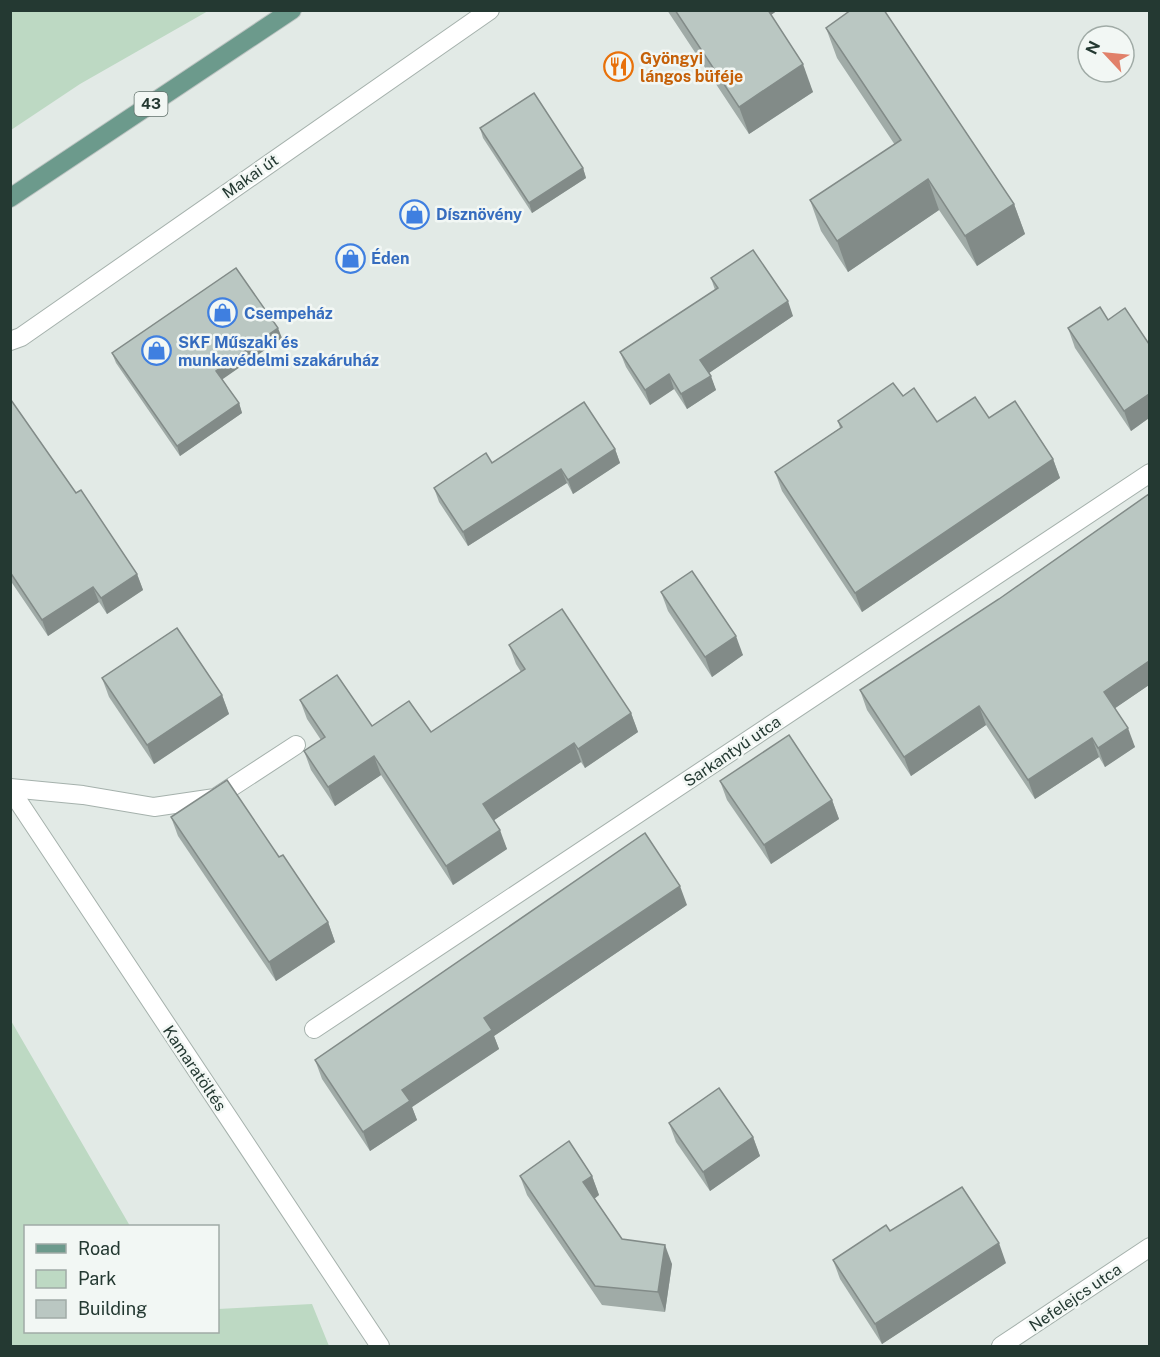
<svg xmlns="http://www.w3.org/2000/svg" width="1160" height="1357" font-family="'Public Sans',sans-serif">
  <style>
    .green { fill: #bdd9c3 }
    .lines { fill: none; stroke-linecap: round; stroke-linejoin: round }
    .lane-casing { stroke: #a5b1ac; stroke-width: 20 }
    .street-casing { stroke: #a5b1ac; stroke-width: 20 }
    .primary-casing { stroke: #bdc4c2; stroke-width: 20 }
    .lane { stroke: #fff; stroke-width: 18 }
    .street { stroke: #fff; stroke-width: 18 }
    .primary { stroke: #6c9a8c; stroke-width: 18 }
    .wall { fill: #a0aba7 }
    .shaded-wall { fill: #828b88 }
    .building { fill: #bac7c2; stroke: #828b88; stroke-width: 1.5 }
    .labels { text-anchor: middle; stroke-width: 5; stroke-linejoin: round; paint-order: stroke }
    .shield { fill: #f2f7f4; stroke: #62726c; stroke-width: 1.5 }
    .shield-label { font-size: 15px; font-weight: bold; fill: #243932 }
    .food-label { font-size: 16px; font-weight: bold; fill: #c56008; stroke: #f2f7f4; text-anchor: start }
    .street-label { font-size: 16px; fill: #243932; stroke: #f2f7f4 }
    .shop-label { font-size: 16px; font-weight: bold; fill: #366cbe; stroke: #f2f7f4; text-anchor: start }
  </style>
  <rect width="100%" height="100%" fill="#e2eae6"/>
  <g class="green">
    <polygon points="11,10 208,10 208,11 80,84 11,130"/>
    <polygon points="10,1019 130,1226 26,1226 26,1332 218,1332 218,1309 312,1304 329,1346 11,1346"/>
  </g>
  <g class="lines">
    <defs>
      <polyline id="lane" points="10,788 83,795 154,807 215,798 296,745"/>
      <g id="street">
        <polyline points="10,341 21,337 490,10"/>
        <polyline points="10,789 380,1346"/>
        <polyline points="314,1029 1150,473"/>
        <polyline points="1001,1346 1150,1247"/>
      </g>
      <polyline id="primary" points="10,198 292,10"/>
    </defs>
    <use href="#lane" class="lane-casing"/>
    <use href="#street" class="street-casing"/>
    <use href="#primary" class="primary-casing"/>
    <use href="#lane" class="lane"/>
    <use href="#street" class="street"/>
    <use href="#primary" class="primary"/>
  </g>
  <g class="wall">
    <polygon points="667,10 778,10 771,15 813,92 749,134"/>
    <polygon points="826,28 1014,204 1025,234 977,266 939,210 848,272 821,231 810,200 895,145 837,58"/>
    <polygon points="480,128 583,168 586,178 532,213 483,138"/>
    <polygon points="711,278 793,316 709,373 716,390 687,409 674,389 650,405 626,367 620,352 715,290"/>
    <polygon points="1108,320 1149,344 1149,418 1131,431 1075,348 1068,328"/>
    <polygon points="282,338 222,379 239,403 242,413 180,456 116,363 112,353"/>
    <polygon points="903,396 937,422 989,418 1053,459 1060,478 862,612 782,491 775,472 840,428 838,421"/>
    <polygon points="10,401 76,493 137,574 143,590 107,614 99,602 48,636 10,580"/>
    <polygon points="615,449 620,463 573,494 567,483 468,546 439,502 434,488 492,463"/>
    <polygon points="1149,494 1149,685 1115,708 1135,747 1105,767 1099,757 1035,799 986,725 911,776 867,710 860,690 999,599"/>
    <polygon points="661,592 743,655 712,677 668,611"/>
    <polygon points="509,645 631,713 638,732 585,768 581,762 494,820 507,849 453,885 381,775 335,806 311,770 304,751 321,740 307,719 300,700 372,726 431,732 521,672 516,664"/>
    <polygon points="102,678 222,695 229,714 154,764 109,697"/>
    <polygon points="720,781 832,800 839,819 771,864 727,800"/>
    <polygon points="171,817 279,857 328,922 335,942 276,981 178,836"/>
    <polygon points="687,905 494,1036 499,1049 412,1107 417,1120 370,1151 322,1079 315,1060"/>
    <polygon points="669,1123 753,1137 760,1156 710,1191 676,1142"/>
    <polygon points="520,1176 592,1176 599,1195 594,1199 622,1239 672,1264 665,1312 602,1305 527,1195"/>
    <polygon points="833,1260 1006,1263 882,1344 840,1279"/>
  </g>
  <g class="shaded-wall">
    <polygon points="762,10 778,10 765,19"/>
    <polygon points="803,64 813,92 749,134 739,107"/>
    <polygon points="583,168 586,178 532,213 529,203"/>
    <polygon points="928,179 939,210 848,272 837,241"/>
    <polygon points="1014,204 1025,234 977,266 965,236"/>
    <polygon points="788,301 793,316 706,375 700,360"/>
    <polygon points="278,328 282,338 220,381 216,371"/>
    <polygon points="669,374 674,389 650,405 645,390"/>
    <polygon points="711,376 716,390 687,409 681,394"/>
    <polygon points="1149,394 1149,418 1131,431 1124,411"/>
    <polygon points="239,403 242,413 180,456 177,446"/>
    <polygon points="615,449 620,463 573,494 568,480"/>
    <polygon points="1053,459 1060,478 862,612 855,593"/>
    <polygon points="561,469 567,483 468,546 463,532"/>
    <polygon points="137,574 143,590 107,614 101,598"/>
    <polygon points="93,587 99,602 48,636 42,620"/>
    <polygon points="736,636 743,655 712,677 705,657"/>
    <polygon points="1149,661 1149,685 1111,711 1104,692"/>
    <polygon points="222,695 229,714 154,764 147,745"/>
    <polygon points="979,706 986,725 911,776 904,757"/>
    <polygon points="631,713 638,732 585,768 578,749"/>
    <polygon points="1128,728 1135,747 1105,767 1098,748"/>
    <polygon points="1092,738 1099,757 1035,799 1028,780"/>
    <polygon points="574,743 581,762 490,823 483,804"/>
    <polygon points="374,756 381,775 335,806 328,787"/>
    <polygon points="832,800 839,819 771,864 764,845"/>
    <polygon points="500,830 507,849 453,885 446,866"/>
    <polygon points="680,886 687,905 494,1036 499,1049 412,1107 417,1120 370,1151 363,1132 402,1090 484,1018"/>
    <polygon points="328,922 335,942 276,981 269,962"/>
    <polygon points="753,1137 760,1156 710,1191 703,1172"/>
    <polygon points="592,1176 599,1195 590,1202 583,1182"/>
    <polygon points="999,1243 1006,1263 882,1344 875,1324"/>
    <polygon points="665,1245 672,1264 665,1312 658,1292"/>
  </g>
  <g class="building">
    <polygon points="675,10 768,10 803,64 739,107"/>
    <polygon points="851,10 884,10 1014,204 965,236 928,179 837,241 810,200 901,140 826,28"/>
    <polygon points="534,93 583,168 529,203 480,128"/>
    <polygon points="753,250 788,301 700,360 711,376 681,394 669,374 645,390 620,352 718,288 711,278"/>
    <polygon points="236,268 278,328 216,371 239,403 177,446 112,353"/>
    <polygon points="1100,307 1108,320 1125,308 1149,344 1149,394 1124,411 1068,328"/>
    <polygon points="893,383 903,396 914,388 937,422 975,397 989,418 1015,401 1053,459 855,593 775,472 842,427 838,421"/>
    <polygon points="11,400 76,493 81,490 137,574 101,598 93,587 42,620 10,572"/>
    <polygon points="584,402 615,449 568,480 561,469 463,532 434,488 486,453 492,463"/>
    <polygon points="1149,494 1149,661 1104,692 1128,728 1098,748 1092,738 1028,780 979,706 904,757 860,690 999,599"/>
    <polygon points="692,571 736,636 705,657 661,592"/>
    <polygon points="562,609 631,713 578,749 574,743 483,804 500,830 446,866 374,756 328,787 304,751 325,737 300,700 337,675 372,726 409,701 431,732 525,669 509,645"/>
    <polygon points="177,628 222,695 147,745 102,678"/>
    <polygon points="789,735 832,800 764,845 720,781"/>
    <polygon points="227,780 279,857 283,855 328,922 269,962 171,817"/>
    <polygon points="645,833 680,886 484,1018 492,1030 402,1090 410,1101 363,1132 315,1060"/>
    <polygon points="719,1088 753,1137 703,1172 669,1123"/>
    <polygon points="569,1141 592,1176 583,1182 622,1239 665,1245 658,1292 595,1286 520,1176"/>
    <polygon points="962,1187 999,1243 875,1324 833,1260 886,1225 890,1231"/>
  </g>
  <defs>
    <symbol id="restaurant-ring" viewBox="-11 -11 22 22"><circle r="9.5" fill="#f2f7f4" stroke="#e8710a" stroke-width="1.5"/><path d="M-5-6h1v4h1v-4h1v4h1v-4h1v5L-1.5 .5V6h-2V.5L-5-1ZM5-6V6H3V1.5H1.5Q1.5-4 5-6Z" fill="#e8710a"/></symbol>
    <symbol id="shop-ring" viewBox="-11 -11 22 22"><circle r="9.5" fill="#f2f7f4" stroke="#3f7fe0" stroke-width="1.5"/><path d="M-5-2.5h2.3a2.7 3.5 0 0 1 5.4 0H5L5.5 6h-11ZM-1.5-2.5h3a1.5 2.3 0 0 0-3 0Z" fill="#3f7fe0"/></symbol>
  </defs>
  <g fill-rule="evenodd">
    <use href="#restaurant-ring" x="602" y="50" width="33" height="33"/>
    <use href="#shop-ring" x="398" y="198" width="33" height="33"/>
    <use href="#shop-ring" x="334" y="242" width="33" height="33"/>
    <use href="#shop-ring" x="206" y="296" width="33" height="33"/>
    <use href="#shop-ring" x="140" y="334" width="33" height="33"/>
  </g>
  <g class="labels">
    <rect class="shield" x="134.5" y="92" width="33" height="24" rx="4.5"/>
    <g class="shield-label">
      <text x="151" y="109">43</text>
    </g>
    <g class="food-label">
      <text x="640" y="64">Gyöngyi<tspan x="640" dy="18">lángos büféje</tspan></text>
    </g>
    <g class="street-label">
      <text transform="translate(250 176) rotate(-35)" y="6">Makai út</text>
      <text transform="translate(732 751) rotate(-34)" y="6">Sarkantyú utca</text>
      <text transform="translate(195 1068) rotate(56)" y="6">Kamaratöltés</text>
      <text transform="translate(1075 1297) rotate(-34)" y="6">Nefelejcs utca</text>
    </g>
    <g class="shop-label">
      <text x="436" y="220">Dísznövény</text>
      <text x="371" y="264">Éden</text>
      <text x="244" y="319">Csempeház</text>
      <text x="178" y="348">SKF Műszaki és<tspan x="178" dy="18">munkavédelmi szakáruház</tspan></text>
    </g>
  </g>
  <rect width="1160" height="1357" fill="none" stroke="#243932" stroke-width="24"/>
  <rect x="24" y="1225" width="195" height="108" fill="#f2f7f4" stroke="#a0aba6" stroke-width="1.5"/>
  <rect x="36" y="1244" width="30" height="9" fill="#6c9a8c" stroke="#a0aba6" stroke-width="1.5"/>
  <text x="78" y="1255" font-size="18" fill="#243932">Road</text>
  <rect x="36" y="1270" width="30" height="18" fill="#bdd9c3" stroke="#a0aba6" stroke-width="1.5"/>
  <text x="78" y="1285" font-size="18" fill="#243932">Park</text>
  <rect x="36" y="1300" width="30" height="18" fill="#bac7c2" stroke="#a0aba6" stroke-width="1.5"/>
  <text x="78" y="1315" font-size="18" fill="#243932">Building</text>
  <g transform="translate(1106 54) rotate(296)"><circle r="28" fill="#f2f7f4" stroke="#a0aba6" stroke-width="1.5"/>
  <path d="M0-4.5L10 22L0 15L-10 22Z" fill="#e18069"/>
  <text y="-9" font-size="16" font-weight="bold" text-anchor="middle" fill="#243932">N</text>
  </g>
</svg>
